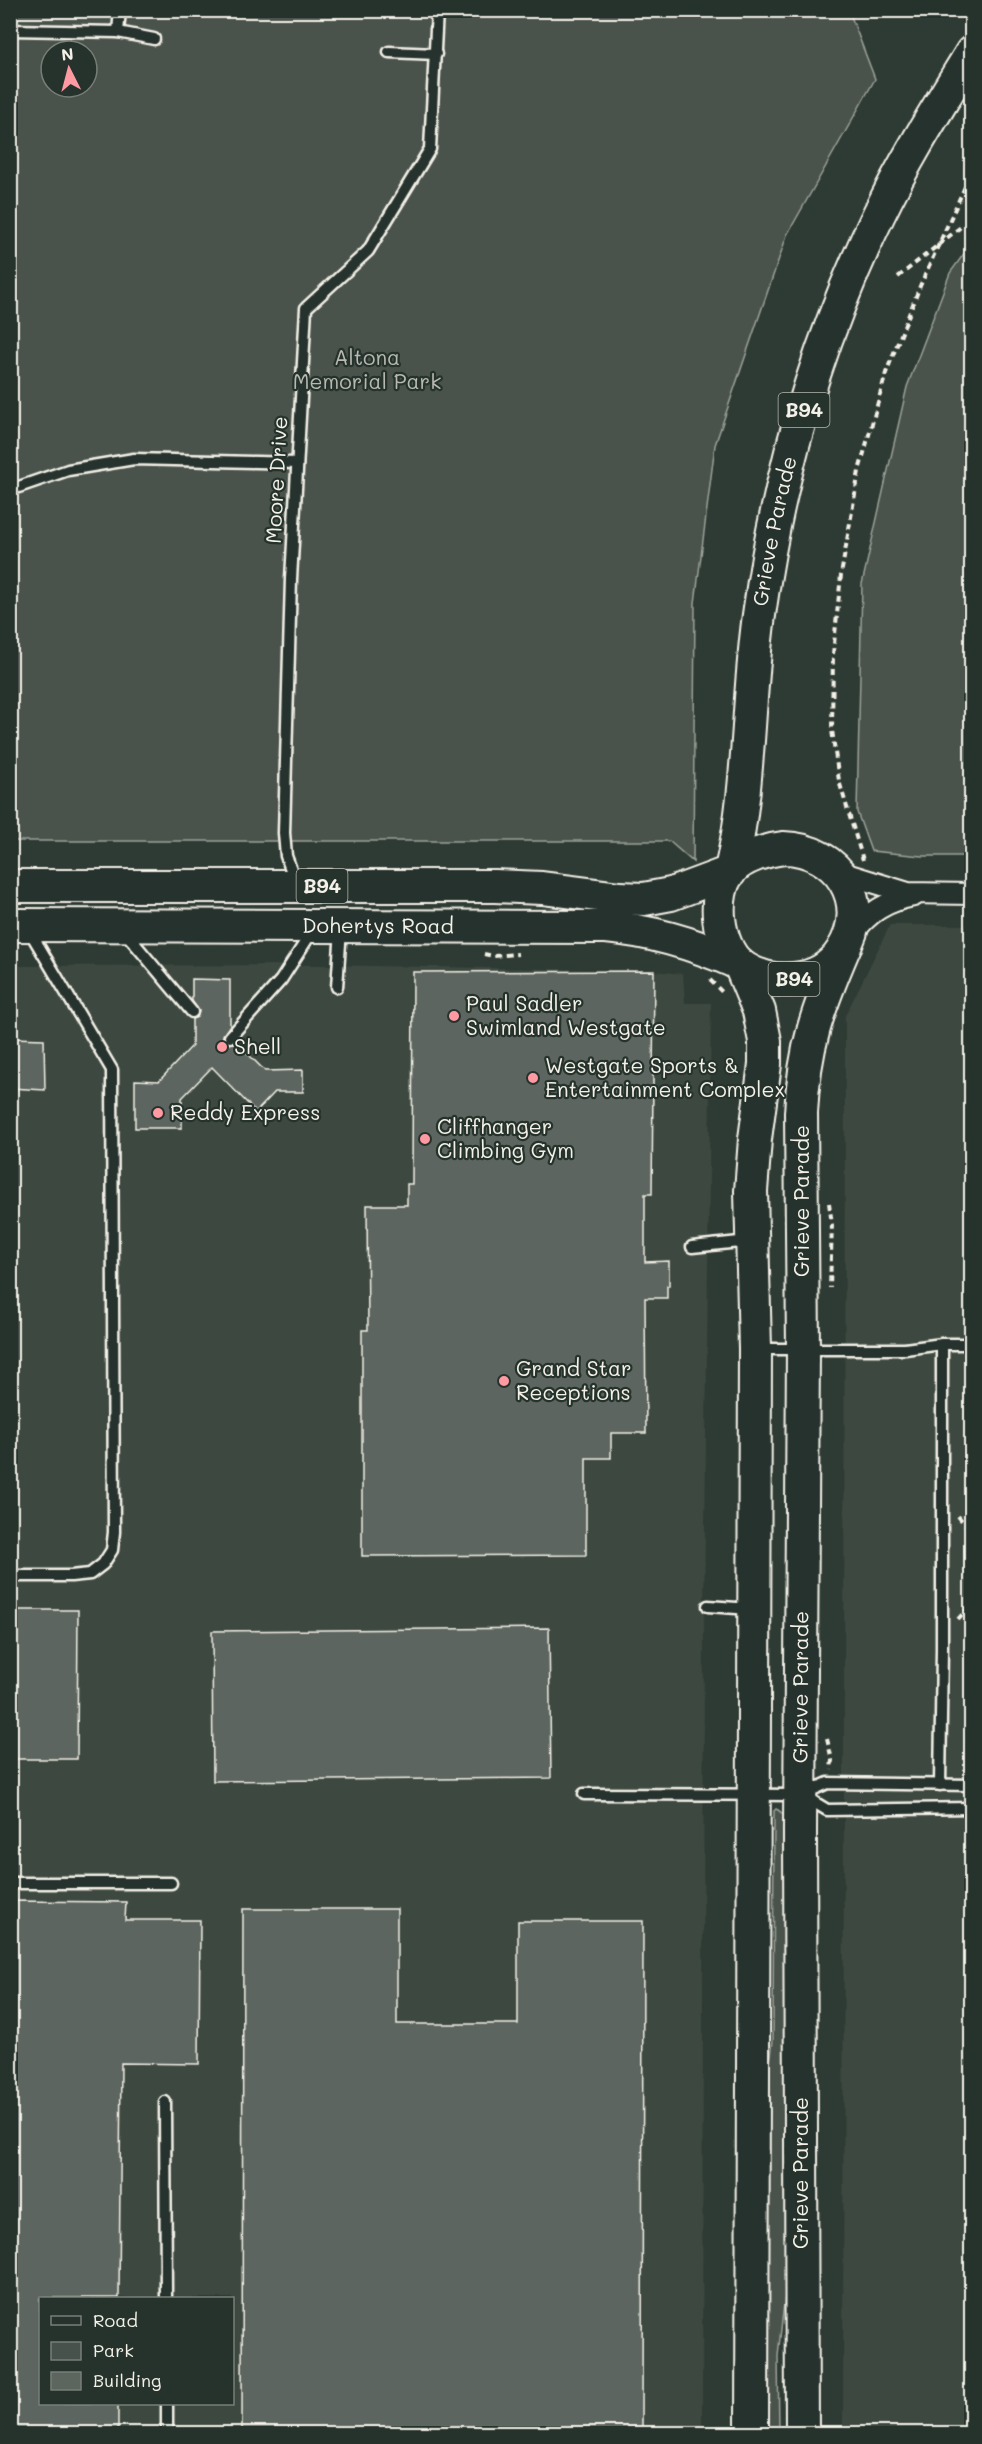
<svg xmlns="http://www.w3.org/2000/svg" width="982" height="2444" font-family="Mali,sans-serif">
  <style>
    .built { fill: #3c4841; fill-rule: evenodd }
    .green { fill: #48524c; stroke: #9ea29a; stroke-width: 1.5; fill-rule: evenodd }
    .building { fill: #5c655e; stroke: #f4f1e8; stroke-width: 1.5 }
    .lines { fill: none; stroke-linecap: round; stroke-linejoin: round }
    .service-casing { stroke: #f4f1e8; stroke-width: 15 }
    .minor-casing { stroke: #f4f1e8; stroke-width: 24 }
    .primary-casing { stroke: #f4f1e8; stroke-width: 36 }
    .path { stroke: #f4f1e8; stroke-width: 4; stroke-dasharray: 6 4.5; stroke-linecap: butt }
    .service { stroke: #26332d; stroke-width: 10 }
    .minor { stroke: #26332d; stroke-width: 20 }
    .primary { stroke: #26332d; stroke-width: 32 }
    .poi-dot { fill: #ff9aa2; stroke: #26332d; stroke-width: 2 }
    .labels { text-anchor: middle; stroke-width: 4.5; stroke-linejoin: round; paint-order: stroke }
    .shield { fill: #26332d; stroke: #b6b8b0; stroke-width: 1.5 }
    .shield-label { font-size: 20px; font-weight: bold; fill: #f4f1e8 }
    .park-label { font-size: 21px; fill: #b8b9b1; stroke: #26332d }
    .street-label { font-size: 21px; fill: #f4f1e8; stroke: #26332d }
    .poi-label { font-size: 21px; fill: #f4f1e8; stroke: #26332d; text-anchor: start }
  </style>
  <rect width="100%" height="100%" fill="#2e3b34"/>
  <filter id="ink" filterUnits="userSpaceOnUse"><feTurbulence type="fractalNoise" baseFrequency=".0167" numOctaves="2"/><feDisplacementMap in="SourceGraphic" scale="12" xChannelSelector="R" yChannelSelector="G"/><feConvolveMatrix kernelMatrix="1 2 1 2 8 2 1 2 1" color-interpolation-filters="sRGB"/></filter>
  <g filter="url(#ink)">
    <g class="built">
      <polygon points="890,925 971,925 971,2433 843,2434 845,1016"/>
      <path d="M316,965L654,971L683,974L685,1003H711L704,1615L702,2433H11L10,966ZM40,2298H232V2404H40Z"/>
    </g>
    <g class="green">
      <path d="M10,11H849L875,79L787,235L715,445L695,603L693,862L669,841H11ZM51,51H87V87H51Z"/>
      <polygon points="971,244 971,856 922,856 871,851 857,812 862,584 907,387 950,273"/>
      <path d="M776,1809C786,1813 785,1825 787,1834L788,2269L778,2355L779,2433L763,2434L762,2125L773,2041L774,1811Z"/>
    </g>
    <g class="building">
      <polygon points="654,971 652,1194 645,1194 645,1262 669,1261 669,1286 667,1286 667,1298 645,1298 646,1433 611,1433 611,1458 586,1458 586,1555 362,1556 362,1330 368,1330 367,1205 407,1205 407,1184 412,1184 413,972"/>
      <polygon points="192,979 230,980 230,1025 223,1035 223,1040 229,1044 236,1042 265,1071 303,1070 303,1092 275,1092 256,1112 212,1067 182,1098 182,1128 135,1128 135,1080 159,1081 192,1046 192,1019 197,1017 199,1011 192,1001"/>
      <polygon points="12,1038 44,1039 45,1090 10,1088"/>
      <polygon points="10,1610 78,1610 77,1759 10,1759"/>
      <polygon points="549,1628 551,1778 213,1781 212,1631"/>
      <polygon points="10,1901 126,1902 125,1920 200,1920 199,2064 121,2063 119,2298 40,2298 40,2403 118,2403 118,2433 10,2433"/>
      <polygon points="243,1909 397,1909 397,2024 518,2024 518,1921 643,1921 642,2433 242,2433"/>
    </g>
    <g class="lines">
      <defs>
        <g id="service">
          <polyline points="10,30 118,32 154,39"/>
          <polyline points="118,32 120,10"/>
          <polyline points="389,52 436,54"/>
          <polyline points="10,490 68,470 134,459 297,463"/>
          <polyline points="296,883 286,856 284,833 291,579 306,308 368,251 430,149 437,10"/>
          <polyline points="125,932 192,1012"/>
          <polyline points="337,987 341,929"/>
          <polyline points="230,1037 281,980 313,930"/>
          <polyline points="692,1247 749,1241"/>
          <polyline points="756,1349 905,1349 942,1344 972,1344"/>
          <polyline points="10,1576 71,1576 90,1574 103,1564 112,1550 114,1532 112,1070 29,930"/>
          <polyline points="708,1606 751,1609"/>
          <polyline points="940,1785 942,1649 942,1344"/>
          <polyline points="584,1794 801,1795 828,1783 972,1785"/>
          <polyline points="804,1796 827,1810 972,1808"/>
          <polyline points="10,1883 171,1883"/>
          <polyline points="165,2102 166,2298"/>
          <polyline points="167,2404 167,2434"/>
        </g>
        <g id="minor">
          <polyline points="840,872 908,893 972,894"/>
          <path d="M852,935C868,912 887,901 914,896"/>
        </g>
        <g id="primary">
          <path d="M784,848C838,849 873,902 842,951C821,984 770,988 740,965C717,946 711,894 730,871C742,857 766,850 784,848Z"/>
          <path id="s1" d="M731,870C751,784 747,695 760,608C779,472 819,338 879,214C906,158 939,106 972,52"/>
          <polyline points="10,886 495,886 542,888 620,898 644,899 671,894 730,872"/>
          <path id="s2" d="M10,925L606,927C653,931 695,944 738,963"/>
          <polyline points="740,965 759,1011 765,1041 765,1064 755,1139 751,1191 755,1349 752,2434"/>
          <path id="s3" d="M802,2434L800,1831L803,1349L801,1113C804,1046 818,1009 844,948"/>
        </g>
      </defs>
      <use href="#service" class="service-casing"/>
      <use href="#minor" class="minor-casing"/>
      <use href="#primary" class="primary-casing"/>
      <g class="path">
        <polyline points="898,277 972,218"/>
        <polyline points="863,860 839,781 832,730 833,654 841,575 859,471 886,373 920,286 972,171"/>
        <polyline points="484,954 493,956 518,954"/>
        <polyline points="710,980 724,994"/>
        <polyline points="829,1203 832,1224 830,1288"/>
        <polyline points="958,1516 972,1533"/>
        <polyline points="958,1619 972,1604"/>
        <polyline points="827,1739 832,1760 831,1770"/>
      </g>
      <use href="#service" class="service"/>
      <use href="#minor" class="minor"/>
      <use href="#primary" class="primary"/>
    </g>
  </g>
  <g class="poi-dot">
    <circle cx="454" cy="1016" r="6"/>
    <circle cx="222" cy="1047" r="6"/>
    <circle cx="533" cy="1078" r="6"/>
    <circle cx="158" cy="1113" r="6"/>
    <circle cx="425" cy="1139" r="6"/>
    <circle cx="504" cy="1381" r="6"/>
  </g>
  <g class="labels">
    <g class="shield">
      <rect x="778.5" y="393" width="51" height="34" rx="4.5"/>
      <rect x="296.5" y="869" width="51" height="34" rx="4.5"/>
      <rect x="768.5" y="962" width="51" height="34" rx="4.5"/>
    </g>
    <g class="shield-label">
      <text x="804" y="417">B94</text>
      <text x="322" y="893">B94</text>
      <text x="794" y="986">B94</text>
    </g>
    <g class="park-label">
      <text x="367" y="365">Altona<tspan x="367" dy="24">Memorial Park</tspan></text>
    </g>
    <g class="street-label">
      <text transform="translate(277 480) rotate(-87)" y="7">Moore Drive</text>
      <text dy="7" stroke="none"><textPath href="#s1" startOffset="342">Grieve Parade</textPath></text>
      <text dy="7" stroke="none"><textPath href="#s2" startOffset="368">Dohertys Road</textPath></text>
      <text transform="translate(802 1201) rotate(-90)" y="7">Grieve Parade</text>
      <text dy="7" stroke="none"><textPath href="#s3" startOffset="747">Grieve Parade</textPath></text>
      <text transform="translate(801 2173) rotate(-90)" y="7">Grieve Parade</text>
    </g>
    <g class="poi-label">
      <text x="466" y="1011">Paul Sadler<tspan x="466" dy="24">Swimland Westgate</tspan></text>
      <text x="234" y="1054">Shell</text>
      <text x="545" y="1073">Westgate Sports &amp;<tspan x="545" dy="24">Entertainment Complex</tspan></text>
      <text x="170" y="1120">Reddy Express</text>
      <text x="437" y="1134">Cliffhanger<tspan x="437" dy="24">Climbing Gym</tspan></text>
      <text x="516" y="1376">Grand Star<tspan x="516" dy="24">Receptions</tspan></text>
    </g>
  </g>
  <rect width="982" height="2444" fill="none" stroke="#26332d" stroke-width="36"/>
  <rect x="18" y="18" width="946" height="2408" fill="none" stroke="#f4f1e8" stroke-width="2" filter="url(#ink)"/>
  <rect x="39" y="2297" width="195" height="108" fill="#26332d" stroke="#787f78" stroke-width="1.5"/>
  <rect x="51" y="2316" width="30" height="9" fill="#26332d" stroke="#787f78" stroke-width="1.5"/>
  <text x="93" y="2327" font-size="18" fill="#f4f1e8">Road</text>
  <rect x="51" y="2342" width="30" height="18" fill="#48524c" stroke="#787f78" stroke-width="1.5"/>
  <text x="93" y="2357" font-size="18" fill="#f4f1e8">Park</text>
  <rect x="51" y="2372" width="30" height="18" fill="#5c655e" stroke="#787f78" stroke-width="1.5"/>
  <text x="93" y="2387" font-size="18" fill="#f4f1e8">Building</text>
  <g transform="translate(69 69) rotate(354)"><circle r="28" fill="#26332d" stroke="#787f78" stroke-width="1.5"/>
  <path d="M0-4.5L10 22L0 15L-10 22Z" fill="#ff9aa2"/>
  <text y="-9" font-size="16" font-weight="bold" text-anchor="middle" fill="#f4f1e8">N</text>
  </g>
</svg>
